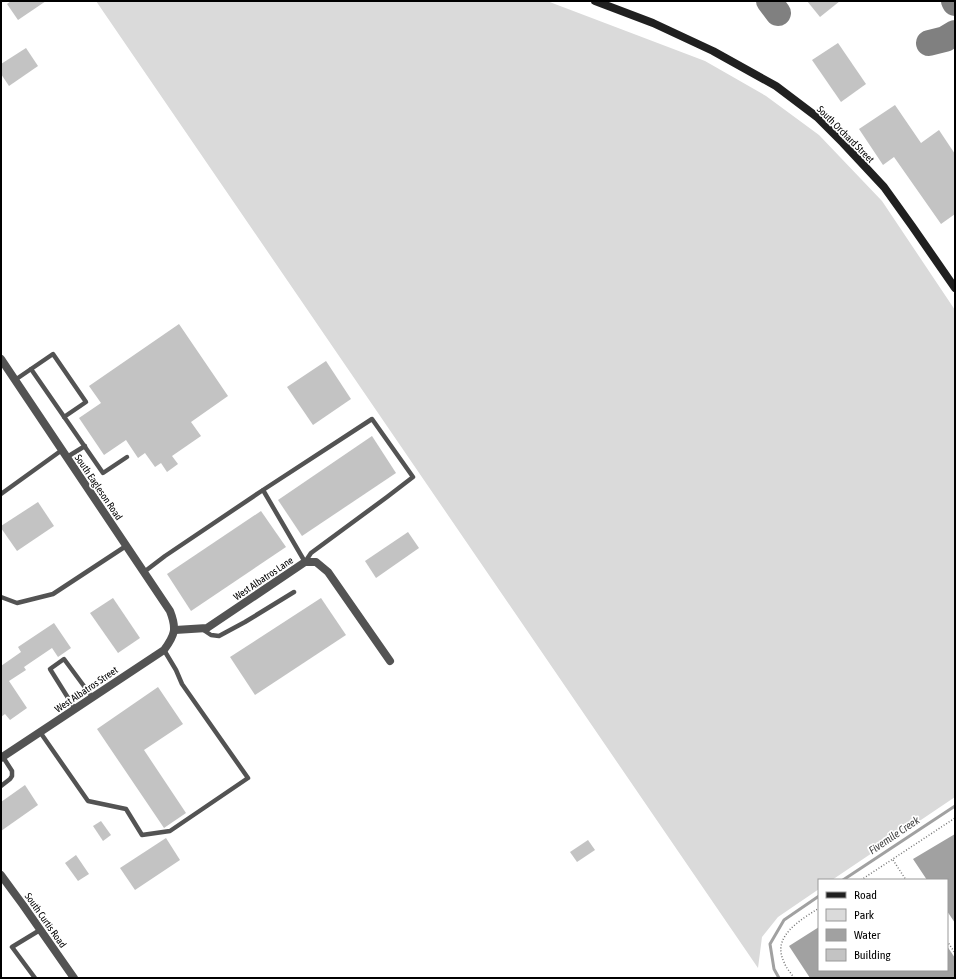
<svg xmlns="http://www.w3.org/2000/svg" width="956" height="979" font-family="'Asap Condensed',sans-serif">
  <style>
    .green { fill: #dadada }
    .water { fill: #a1a1a1 }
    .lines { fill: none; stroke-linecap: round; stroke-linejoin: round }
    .stream { stroke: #a1a1a1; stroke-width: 3 }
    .taxiway { stroke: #808080; stroke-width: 26 }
    .building { fill: #c3c3c3 }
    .path { stroke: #757575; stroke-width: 1.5; stroke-dasharray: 1 2; stroke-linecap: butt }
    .lane { stroke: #535353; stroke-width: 4.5 }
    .street { stroke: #535353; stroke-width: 8 }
    .secondary { stroke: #202020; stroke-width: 8 }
    .labels { text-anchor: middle; stroke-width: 3.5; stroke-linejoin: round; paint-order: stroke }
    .street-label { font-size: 10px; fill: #000; stroke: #fff }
    .water-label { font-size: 11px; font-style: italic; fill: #424242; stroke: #fff }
  </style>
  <rect width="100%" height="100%" fill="#fff"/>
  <polygon class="green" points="96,1 547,1 705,61 766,96 819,135 882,201 955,310 955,797 832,880 819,880 819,889 778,917 762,937 758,968"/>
  <g class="water">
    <polygon points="955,834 955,923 947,911 947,880 927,880 913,859"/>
    <polygon points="819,927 819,970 947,970 947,946 955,958 955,978 810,978 789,946"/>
  </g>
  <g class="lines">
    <g class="stream">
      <polyline points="843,880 955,806"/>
      <polyline points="779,978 774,969 770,944 784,920 819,896"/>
    </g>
    <g class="taxiway">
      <polyline points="769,1 778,13"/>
      <polyline points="954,1 955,3"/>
      <polyline points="929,43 945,39 955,33"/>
    </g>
  </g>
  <g class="building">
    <polygon points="11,1 46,1 18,20 7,4"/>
    <polygon points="807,1 840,1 820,17"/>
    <polygon points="838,43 866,84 841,102 812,60"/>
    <polygon points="26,48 38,66 9,86 1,74 1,64"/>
    <polygon points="895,105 921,143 939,130 955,154 955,214 941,224 894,157 883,165 859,129"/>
    <polygon points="179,324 228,396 191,422 201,436 172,456 178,464 167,472 161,463 155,467 145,453 138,458 126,440 104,455 79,418 101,403 89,386"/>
    <polygon points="326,361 351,399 313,425 287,387"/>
    <polygon points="372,436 396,473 302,536 278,500"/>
    <polygon points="38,502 54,526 17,551 1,528 1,526"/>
    <polygon points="261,511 286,547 191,611 167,574"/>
    <polygon points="408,532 419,548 376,578 365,561"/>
    <polygon points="113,598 140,638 118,653 90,613"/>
    <polygon points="321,598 346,635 255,695 230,657"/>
    <polygon points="54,623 71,648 58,657 52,648 24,667 26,670 9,681 27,708 10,720 5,714 1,717 1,666 21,652 18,647"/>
    <polygon points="158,687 183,724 144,750 186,813 164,828 97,729"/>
    <polygon points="25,785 38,805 1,831 1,802"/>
    <polygon points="101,821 111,835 103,841 93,826"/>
    <polygon points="166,838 180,860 135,890 120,868"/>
    <polygon points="588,840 595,850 577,862 570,852"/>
    <polygon points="76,855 89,874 78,881 65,863"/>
  </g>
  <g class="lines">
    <g class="path">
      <polyline points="893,860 906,880"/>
      <polyline points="861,880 955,818"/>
      <polyline points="947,941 955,953"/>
      <path d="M794,978C791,973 786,968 784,962C771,936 801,920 819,908"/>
    </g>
    <g class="lane">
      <polyline points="31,369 103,473 127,457"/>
      <polyline points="15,380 53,354 86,402 64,417"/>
      <polyline points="67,457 85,446"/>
      <polyline points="1,494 62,450"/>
      <polyline points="144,572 165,556 263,490 372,419 413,477 387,497 311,553 305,562 263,490"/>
      <polyline points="1,597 17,603 53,594 126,546"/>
      <polyline points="202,629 211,635 219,636 245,622 294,592"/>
      <polyline points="75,709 50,669 64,659 92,697"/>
      <polyline points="40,732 88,801 126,809 142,835 170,831 248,778 182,684 176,670 164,650"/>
      <polyline points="1,786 10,779 12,776 12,771 3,757"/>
      <polyline points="35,978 12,947 40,930"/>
    </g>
    <g class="street">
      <path d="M1,359L170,611C177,629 175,635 164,650L1,758"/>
      <polyline points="175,630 207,628 305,562 316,562 328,572 390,661"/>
      <polyline points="1,875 23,905 74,978"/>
    </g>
    <polyline class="secondary" points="595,1 653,23 713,51 776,86 817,117 843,143 884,187 912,226 955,288"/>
  </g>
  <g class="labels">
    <g class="street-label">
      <text transform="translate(846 134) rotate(45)" y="4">South Orchard Street</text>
      <text transform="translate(99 487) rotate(56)" y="4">South Eagleson Road</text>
      <text transform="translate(263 578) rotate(-34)" y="4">West Albatros Lane</text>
      <text transform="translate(86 689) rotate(-34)" y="4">West Albatros Street</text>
      <text transform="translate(46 920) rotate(55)" y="4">South Curtis Road</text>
    </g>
    <g class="water-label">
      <text transform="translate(894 835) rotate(-34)" y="4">Fivemile Creek</text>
    </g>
  </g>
  <rect width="956" height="979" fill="none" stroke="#000000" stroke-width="4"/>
  <rect x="818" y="879" width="130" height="92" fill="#ffffff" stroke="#999999"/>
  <rect x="826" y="892" width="20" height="6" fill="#202020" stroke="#999999"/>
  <text x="854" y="899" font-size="12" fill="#000000">Road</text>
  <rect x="826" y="909" width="20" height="12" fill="#dadada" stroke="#999999"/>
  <text x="854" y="919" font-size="12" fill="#000000">Park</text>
  <rect x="826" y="929" width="20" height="12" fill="#a1a1a1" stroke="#999999"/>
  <text x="854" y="939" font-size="12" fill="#000000">Water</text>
  <rect x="826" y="949" width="20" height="12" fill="#c3c3c3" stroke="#999999"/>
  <text x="854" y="959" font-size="12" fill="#000000">Building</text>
</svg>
